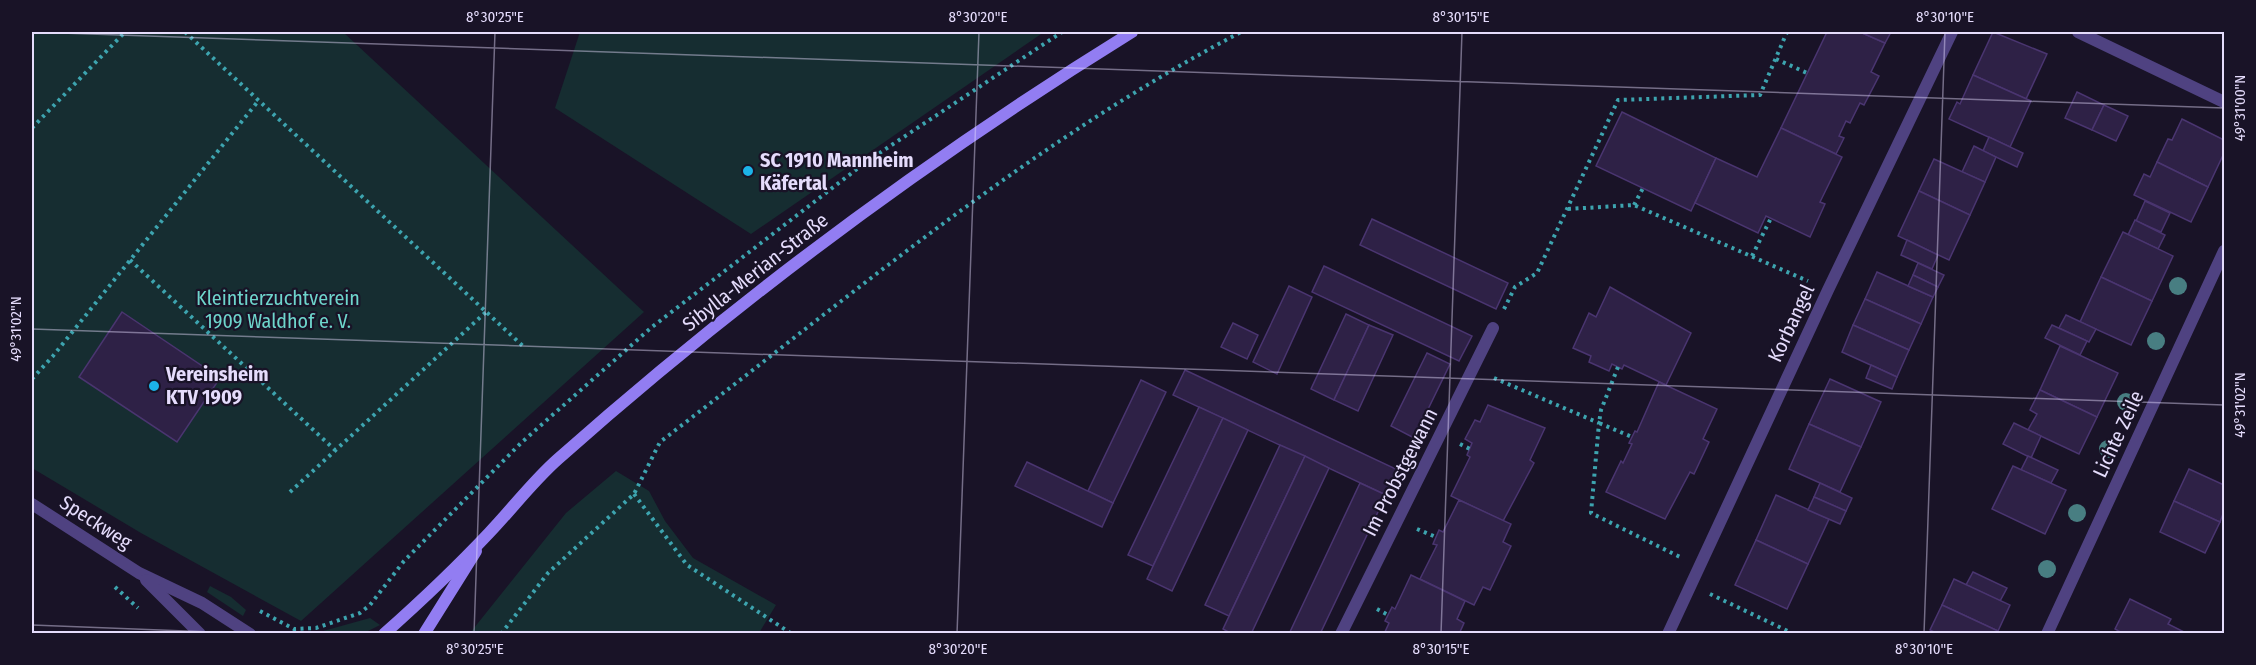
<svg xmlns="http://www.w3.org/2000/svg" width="2256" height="665" font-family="'Fira Sans Condensed',sans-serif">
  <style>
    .green { fill: #162d31 }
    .building { fill: #2e2146; stroke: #4a3570; stroke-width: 1.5 }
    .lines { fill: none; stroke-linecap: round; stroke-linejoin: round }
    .path { stroke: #3da4af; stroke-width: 4; stroke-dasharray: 3 4.5; stroke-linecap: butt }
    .minor { stroke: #4f4281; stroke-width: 12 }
    .secondary { stroke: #927df2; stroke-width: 12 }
    .tree { fill: #487e82 }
    .ticks { fill: none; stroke: #e5dcfc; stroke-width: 1.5; stroke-opacity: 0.45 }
    .poi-dot { fill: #1cb3e8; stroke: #191327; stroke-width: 2 }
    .labels { text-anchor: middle; stroke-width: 4.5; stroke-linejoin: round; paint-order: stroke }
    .poi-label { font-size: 20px; font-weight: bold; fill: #e5dcfc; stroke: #191327; text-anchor: start }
    .street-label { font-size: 20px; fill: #e5dcfc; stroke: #191327 }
    .park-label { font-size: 20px; fill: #6ed5cc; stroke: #191327 }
    .neatline { fill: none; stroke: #e5dcfc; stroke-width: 2 }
    .ticks-label { font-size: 15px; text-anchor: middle; fill: #e5dcfc }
  </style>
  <rect width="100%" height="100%" fill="#191327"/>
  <g class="green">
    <polygon points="32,32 343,32 644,312 301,621 141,533 32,468"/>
    <polygon points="580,32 1044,32 751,234 555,108"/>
    <polygon points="616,471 649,491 665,521 693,558 776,605 759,633 470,633 566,513"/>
    <polygon points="210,586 231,597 246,610 243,616 207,592"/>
    <polygon points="370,618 380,625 364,633 316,633"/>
  </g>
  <g class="building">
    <polygon points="1827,32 1860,32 1885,43 1871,72 1879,76 1864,105 1860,103 1850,123 1846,121 1839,136 1844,138 1836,154 1781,128"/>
    <polygon points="1860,32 1891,32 1885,43"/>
    <polygon points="1993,32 2047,54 2026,99 1973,75"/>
    <polygon points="1973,75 2031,101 2010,147 1949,119 1957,102 1960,104"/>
    <polygon points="2077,92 2104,105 2092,130 2065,118"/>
    <polygon points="2104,105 2128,116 2116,141 2092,130"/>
    <polygon points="1622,112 1716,158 1691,211 1596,166"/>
    <polygon points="2182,119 2224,140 2224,153 2208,187 2157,162 2168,139 2172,140"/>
    <polygon points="1781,128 1842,157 1820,202 1825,204 1810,237 1766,216 1758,233 1695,203 1716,158 1757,177"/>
    <polygon points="1989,137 2023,153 2017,167 1983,151"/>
    <polygon points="1974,146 1996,157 1985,182 1962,172"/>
    <polygon points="1934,159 1985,182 1970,215 1919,191"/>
    <polygon points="2157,162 2208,187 2191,222 2134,195 2144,174 2150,177"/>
    <polygon points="1919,191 1970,215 1949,260 1898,236"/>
    <polygon points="2145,201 2170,213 2161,232 2136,221"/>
    <polygon points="1372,219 1508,283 1496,309 1360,245"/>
    <polygon points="2135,220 2165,235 2158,249 2128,235"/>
    <polygon points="2123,232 2173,256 2152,301 2101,277"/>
    <polygon points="1907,240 1938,255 1932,269 1901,255"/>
    <polygon points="1918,263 1944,275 1938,287 1913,275"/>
    <polygon points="1324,266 1472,336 1459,361 1312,292"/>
    <polygon points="1877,272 1933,297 1921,324 1865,299"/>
    <polygon points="1913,275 1938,287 1933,297 1908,286"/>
    <polygon points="2101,277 2152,301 2131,345 2080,322"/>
    <polygon points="1289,286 1312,297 1277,374 1253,362"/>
    <polygon points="1610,287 1691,333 1666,385 1624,365 1622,369 1612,364 1609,371 1589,362 1591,356 1573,348 1589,313 1596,317"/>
    <polygon points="1865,299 1921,324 1909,350 1853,325"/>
    <polygon points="122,312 220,378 177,442 79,377"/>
    <polygon points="1346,314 1369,325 1334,400 1311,389"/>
    <polygon points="2066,315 2096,329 2089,342 2059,328"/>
    <polygon points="1233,323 1258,335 1247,359 1221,347"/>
    <polygon points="1369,325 1393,335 1358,411 1334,400"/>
    <polygon points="1853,325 1909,350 1897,377 1842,352"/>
    <polygon points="2052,325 2087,341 2080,355 2045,338"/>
    <polygon points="2060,346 2118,373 2097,417 2040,390"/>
    <polygon points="1427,353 1450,364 1414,438 1391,426"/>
    <polygon points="1871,365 1897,377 1892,389 1866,378"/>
    <polygon points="1185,370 1398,470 1386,495 1173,395"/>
    <polygon points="1830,379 1881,402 1861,447 1809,424"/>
    <polygon points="1141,380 1166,392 1113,503 1088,491"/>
    <polygon points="1659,382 1717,409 1703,439 1709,442 1694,474 1690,472 1665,519 1606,492 1621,461 1623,463 1632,444 1629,443 1635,431 1637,432"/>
    <polygon points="2040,390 2097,417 2079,454 2028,430 2037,414 2030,410"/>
    <polygon points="1488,405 1545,428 1530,460 1534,463 1503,521 1451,496 1470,457 1467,455 1472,443 1465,439 1475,420 1480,422"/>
    <polygon points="1199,407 1223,418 1153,566 1128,555"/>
    <polygon points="1223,418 1248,430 1172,591 1147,579"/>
    <polygon points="2014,423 2041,436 2031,458 2003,444"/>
    <polygon points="1809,424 1861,447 1840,492 1789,469"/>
    <polygon points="1280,445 1305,456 1229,616 1205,605"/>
    <polygon points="1305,456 1329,468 1251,634 1232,634 1223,629"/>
    <polygon points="2028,456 2058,470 2051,483 2021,470"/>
    <polygon points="1027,462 1113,503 1102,527 1015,486"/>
    <polygon points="2013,466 2066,490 2045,534 1992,509"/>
    <polygon points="2189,469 2224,485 2224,511 2220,522 2174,501"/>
    <polygon points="1360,483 1386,495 1320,634 1289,634"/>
    <polygon points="1820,483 1852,498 1846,511 1814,497"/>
    <polygon points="1776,495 1829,519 1808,564 1756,540"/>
    <polygon points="1814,497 1846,511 1840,524 1808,510"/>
    <polygon points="1459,500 1511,524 1503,542 1511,546 1490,590 1483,587 1474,605 1420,579 1437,545 1433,544 1439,530 1443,532"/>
    <polygon points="2174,501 2220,522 2205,553 2160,532"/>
    <polygon points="1756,540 1808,564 1787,609 1735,585"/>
    <polygon points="1973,572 2007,588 2000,601 1966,585"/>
    <polygon points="1411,575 1465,601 1457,619 1464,623 1459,634 1384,634 1389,623 1385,621 1392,607 1395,609"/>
    <polygon points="1954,579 2010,605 1998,631 1942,605"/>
    <polygon points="2130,599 2171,619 2168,624 2188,634 2124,634 2115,629"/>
    <polygon points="1942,605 1998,631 1996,634 1938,634 1930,630"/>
  </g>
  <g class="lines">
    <g class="path">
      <polyline points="185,32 525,348"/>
      <polyline points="1776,59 1807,73"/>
      <polyline points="32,128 125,32"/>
      <polyline points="1634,205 1643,188"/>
      <polyline points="1568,209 1634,205 1808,281"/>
      <polyline points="1752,256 1771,218"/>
      <polyline points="130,260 335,450"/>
      <polyline points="1504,309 1515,287 1537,273 1618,100 1760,95 1787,32"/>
      <polyline points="1618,367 1601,410 1599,423 1632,437"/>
      <polyline points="1494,378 1599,423 1591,513 1680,557"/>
      <polyline points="32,379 53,356 259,100"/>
      <polyline points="1460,444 1470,449"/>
      <polyline points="290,492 486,312"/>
      <polyline points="634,494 687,565 792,634"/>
      <polyline points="1417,529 1436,537"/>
      <polyline points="115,587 138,608"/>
      <polyline points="1710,594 1794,634"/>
      <polyline points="1377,609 1388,615"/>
      <polyline points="260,611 294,629 316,628 360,613 370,605 404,561 522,442 652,327 866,162 1062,32"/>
      <path d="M501,634L548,573L634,494L660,442C848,298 1031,142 1241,32"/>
    </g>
    <g class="minor">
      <polyline points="2078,32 2224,102"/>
      <polyline points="32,504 139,573 202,603 250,634"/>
      <polyline points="146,580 200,634"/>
      <polyline points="1341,634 1493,328"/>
      <polyline points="1668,634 1828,290 1952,32"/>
      <polyline points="2047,634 2224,251"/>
    </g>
    <g class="secondary">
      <path d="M384,634C420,602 456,568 489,533C512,509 533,481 558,459C736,301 930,157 1132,32"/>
      <polyline points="424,634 476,551"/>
    </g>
  </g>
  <g class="tree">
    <circle cx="2178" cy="286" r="9"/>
    <circle cx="2156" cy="341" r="9"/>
    <circle cx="2126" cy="402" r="9"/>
    <circle cx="2108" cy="449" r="9"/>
    <circle cx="2077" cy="513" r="9"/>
    <circle cx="2047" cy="569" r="9"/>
  </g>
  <path class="ticks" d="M32,32L2224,108M32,329L2224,405M32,625L263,634M474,634L495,32M957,634L979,32M1441,634L1462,32M1924,634L1945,32"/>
  <g class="poi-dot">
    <circle cx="748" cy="171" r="6"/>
    <circle cx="154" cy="386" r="6"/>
  </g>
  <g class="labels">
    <g class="poi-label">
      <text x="760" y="167">SC 1910 Mannheim<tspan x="760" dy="23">Käfertal</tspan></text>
      <text x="166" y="381">Vereinsheim<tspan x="166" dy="23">KTV 1909</tspan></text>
    </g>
    <g class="street-label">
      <text transform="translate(755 272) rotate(-38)" y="7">Sibylla-Merian-Straße</text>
      <text transform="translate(1791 323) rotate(-65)" y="7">Korbangel</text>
      <text transform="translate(2118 434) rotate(-65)" y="7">Lichte Zeile</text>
      <text transform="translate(1400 472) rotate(-63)" y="7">Im Probstgewann</text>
      <text transform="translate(96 522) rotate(33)" y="7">Speckweg</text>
    </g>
    <g class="park-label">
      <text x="278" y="305">Kleintierzuchtverein<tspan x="278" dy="23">1909 Waldhof e. V.</tspan></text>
    </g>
  </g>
  <rect width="2256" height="665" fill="none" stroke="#191327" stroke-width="66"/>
  <rect x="33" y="33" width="2190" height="599" class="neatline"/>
  <g class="ticks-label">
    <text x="495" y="22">8°30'25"E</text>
    <text x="978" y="22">8°30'20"E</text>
    <text x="1461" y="22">8°30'15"E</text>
    <text x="1945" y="22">8°30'10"E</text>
    <text transform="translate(2240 108) rotate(-90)" y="5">49°31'00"N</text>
    <text transform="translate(16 329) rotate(-90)" y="5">49°31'02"N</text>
    <text transform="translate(2240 405) rotate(-90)" y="5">49°31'02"N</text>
    <text x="475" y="654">8°30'25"E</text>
    <text x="958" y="654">8°30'20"E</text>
    <text x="1441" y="654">8°30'15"E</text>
    <text x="1924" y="654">8°30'10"E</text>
  </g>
</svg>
